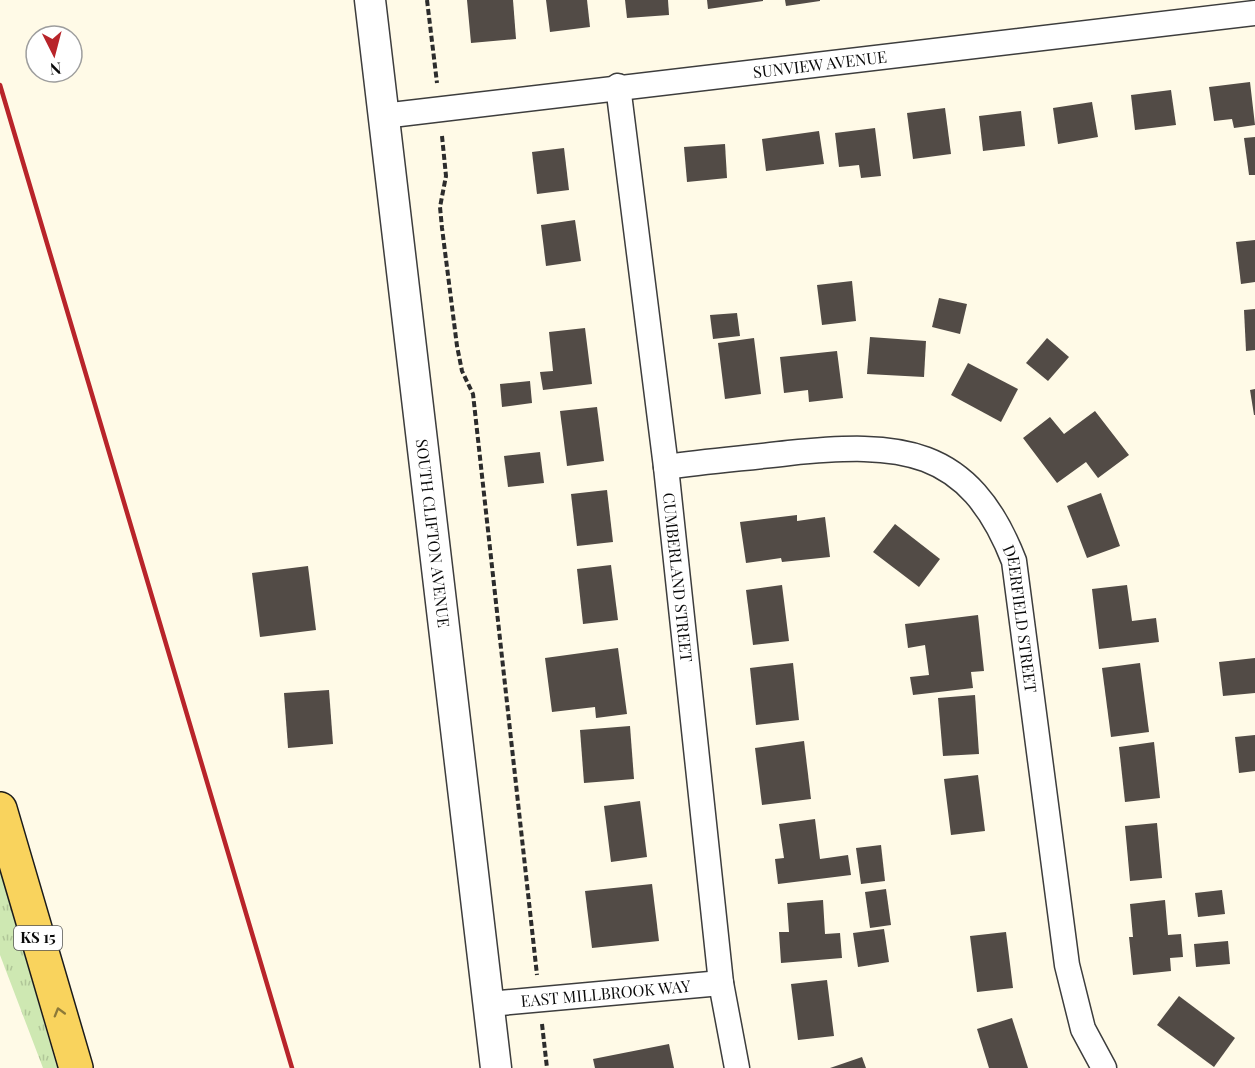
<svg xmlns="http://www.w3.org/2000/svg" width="1255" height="1068" font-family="'Playfair Display',serif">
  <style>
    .grass { fill: url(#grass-tufts) }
    .building { fill: #524b46 }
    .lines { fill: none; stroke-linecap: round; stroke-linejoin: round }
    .minor-casing { stroke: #3d3d3d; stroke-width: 27 }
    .tertiary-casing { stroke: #3d3d3d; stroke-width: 33 }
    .primary-casing { stroke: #1b1b1b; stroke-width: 36 }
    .path { stroke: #2c2c2c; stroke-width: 4; stroke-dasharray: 6 3; stroke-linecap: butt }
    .minor { stroke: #fff; stroke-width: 24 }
    .tertiary { stroke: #fff; stroke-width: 30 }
    .primary { stroke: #f9d35d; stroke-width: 33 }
    .rail { stroke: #b8242a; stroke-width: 4.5 }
    .oneway { stroke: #8d7938 }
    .labels { text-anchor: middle; stroke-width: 6; stroke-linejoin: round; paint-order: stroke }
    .shield { fill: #fff; stroke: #545454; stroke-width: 1.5 }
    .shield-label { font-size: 15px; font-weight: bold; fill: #0a0a0a }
    .street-label { font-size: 16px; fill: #0a0a0a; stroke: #fff }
  </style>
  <defs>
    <pattern id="grass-tufts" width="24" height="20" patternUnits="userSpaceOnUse" patternTransform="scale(1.5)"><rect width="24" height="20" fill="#cee8b2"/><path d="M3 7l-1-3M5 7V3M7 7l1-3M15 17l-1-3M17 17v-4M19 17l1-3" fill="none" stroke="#b0c698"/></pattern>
  </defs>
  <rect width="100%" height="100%" fill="#fffae7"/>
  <polygon class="grass" points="0,870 56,1064 58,1068 43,1068 0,955"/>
  <g class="building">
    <polygon points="467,0 513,0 516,39 471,43"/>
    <polygon points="546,0 587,0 590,27 550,32"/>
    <polygon points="625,0 668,0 669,15 627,18"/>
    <polygon points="707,0 763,0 763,1 708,9"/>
    <polygon points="785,0 820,0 820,1 786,6"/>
    <polygon points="1250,82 1255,125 1234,128 1232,119 1214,121 1209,87"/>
    <polygon points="1171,90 1176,125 1135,130 1131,95"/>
    <polygon points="1092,102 1098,137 1058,144 1053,108"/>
    <polygon points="945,108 951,154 913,159 907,113"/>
    <polygon points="1021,111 1025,146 983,151 979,116"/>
    <polygon points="875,128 881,176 861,178 859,165 839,167 835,133"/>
    <polygon points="819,131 824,164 766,171 762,139"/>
    <polygon points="1255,137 1255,175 1249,175 1244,138"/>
    <polygon points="725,144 727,178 687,182 684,147"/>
    <polygon points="564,148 569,190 537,194 532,152"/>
    <polygon points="575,220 581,261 546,266 541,225"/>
    <polygon points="1255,240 1255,282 1241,284 1236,242"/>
    <polygon points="852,281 856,321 822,325 817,285"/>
    <polygon points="939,298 967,304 960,334 932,327"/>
    <polygon points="1255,309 1255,350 1246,351 1244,310"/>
    <polygon points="737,313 740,336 713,339 710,315"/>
    <polygon points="585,328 592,384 543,390 540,372 553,371 549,332"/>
    <polygon points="870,337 926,341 924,377 867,374"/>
    <polygon points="754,338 761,394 725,399 718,343"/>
    <polygon points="1047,338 1069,357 1048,381 1026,363"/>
    <polygon points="837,351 843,398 809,402 808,390 784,393 780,357"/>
    <polygon points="968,363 1018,389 1001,422 951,395"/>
    <polygon points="530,381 532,403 502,407 500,384"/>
    <polygon points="1255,389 1255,415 1254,415 1250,390"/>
    <polygon points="597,407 604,461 567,466 560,411"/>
    <polygon points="1095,411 1129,455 1098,478 1086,462 1057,483 1023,438 1050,417 1064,434"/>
    <polygon points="540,452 544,483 508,487 504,456"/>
    <polygon points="607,490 613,542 577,546 571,494"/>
    <polygon points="1101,493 1120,546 1087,558 1067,506"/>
    <polygon points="797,515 797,521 825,517 830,557 782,562 781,558 746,563 740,522"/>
    <polygon points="895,524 940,559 919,587 873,552"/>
    <polygon points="611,565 618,620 583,624 577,569"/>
    <polygon points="308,566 316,630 260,637 252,573"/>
    <polygon points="782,585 789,641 753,645 746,590"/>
    <polygon points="1127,585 1132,621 1156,618 1159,642 1099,649 1092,589"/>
    <polygon points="978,615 984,671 971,672 973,688 913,695 910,677 929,675 925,645 908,648 905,624"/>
    <polygon points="618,648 627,714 596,718 595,707 552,712 545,658"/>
    <polygon points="1255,658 1255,693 1223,696 1219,662"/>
    <polygon points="793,663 799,720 756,725 750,668"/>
    <polygon points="1140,663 1149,732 1111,737 1102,668"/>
    <polygon points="329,690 333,744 288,748 284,693"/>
    <polygon points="975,695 979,754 943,756 938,698"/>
    <polygon points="630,726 634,779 584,783 580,730"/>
    <polygon points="1255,735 1255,771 1239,773 1235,737"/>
    <polygon points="804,741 811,799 762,805 755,748"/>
    <polygon points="1154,742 1160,798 1125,802 1119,747"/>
    <polygon points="978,775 985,831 951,835 944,779"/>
    <polygon points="640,801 647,857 611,862 604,806"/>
    <polygon points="815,819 820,859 848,855 851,875 778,884 775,859 784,858 779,824"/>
    <polygon points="1157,823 1162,878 1130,881 1125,826"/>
    <polygon points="881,845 885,881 861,884 856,848"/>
    <polygon points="652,884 659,941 592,948 585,891"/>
    <polygon points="886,889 891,925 870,928 865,892"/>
    <polygon points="1222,890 1225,914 1198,917 1195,893"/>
    <polygon points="823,900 825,934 840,933 842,958 781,963 779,932 789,932 787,903"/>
    <polygon points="1165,900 1168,935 1181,934 1183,957 1170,958 1171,971 1133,975 1129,937 1133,937 1130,904"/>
    <polygon points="884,929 889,962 858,967 853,933"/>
    <polygon points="1006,932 1013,988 977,992 970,936"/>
    <polygon points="1228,941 1230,964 1196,967 1194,944"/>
    <polygon points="827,980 834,1036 798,1040 791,984"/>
    <polygon points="1179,996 1235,1038 1214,1067 1157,1025"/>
    <polygon points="1012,1018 1028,1068 989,1068 977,1029"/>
    <polygon points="669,1044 674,1068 595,1068 593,1059"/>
    <polygon points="862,1057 866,1068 830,1068"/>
  </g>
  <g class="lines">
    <defs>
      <g id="minor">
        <path id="s1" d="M618,86L666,467L721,983L737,1068"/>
        <path id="s2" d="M383,116L1255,13"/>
        <path id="s3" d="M666,467C707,461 748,458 789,453C899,442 969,445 1014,561L1067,965L1083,1029L1104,1068"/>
        <path id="s4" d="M489,1004L721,983"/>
      </g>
      <g id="tertiary">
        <path id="s5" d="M370,0L496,1068"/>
      </g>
      <polyline id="primary" points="0,809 76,1068"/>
    </defs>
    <use href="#minor" class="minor-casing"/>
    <use href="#tertiary" class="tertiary-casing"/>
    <use href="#primary" class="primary-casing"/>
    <g class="path">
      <polyline points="427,0 437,83"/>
      <polyline points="442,136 446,176 440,207 442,228 457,346 462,371 473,394 537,975"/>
      <polyline points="542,1024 547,1068"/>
    </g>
    <use href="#minor" class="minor"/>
    <use href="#tertiary" class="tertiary"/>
    <use href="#primary" class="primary"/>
    <polyline class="rail" points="0,85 292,1068"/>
  </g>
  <defs><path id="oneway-chevron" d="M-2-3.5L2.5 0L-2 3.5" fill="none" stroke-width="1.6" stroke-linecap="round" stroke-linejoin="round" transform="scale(1.5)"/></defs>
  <use class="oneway" href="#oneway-chevron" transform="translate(59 1012) rotate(-106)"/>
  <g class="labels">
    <rect class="shield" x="14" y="926" width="48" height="24" rx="4.5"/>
    <g class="shield-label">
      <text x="38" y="943">KS 15</text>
    </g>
    <g class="street-label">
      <text dy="6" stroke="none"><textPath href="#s2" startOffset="440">SUNVIEW AVENUE</textPath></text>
      <text dy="6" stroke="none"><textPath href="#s5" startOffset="537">SOUTH CLIFTON AVENUE</textPath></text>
      <text dy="6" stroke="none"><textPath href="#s1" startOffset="495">CUMBERLAND STREET</textPath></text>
      <text dy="6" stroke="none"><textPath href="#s3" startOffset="459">DEERFIELD STREET</textPath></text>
      <text dy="6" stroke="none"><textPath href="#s4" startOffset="117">EAST MILLBROOK WAY</textPath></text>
    </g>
  </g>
  <g transform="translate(54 54) rotate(174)"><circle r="28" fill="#ffffff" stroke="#9d9d9d" stroke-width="1.5"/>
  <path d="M0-4.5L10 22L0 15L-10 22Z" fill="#b8242a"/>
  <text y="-9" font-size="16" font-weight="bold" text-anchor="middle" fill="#0a0a0a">N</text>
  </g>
</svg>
